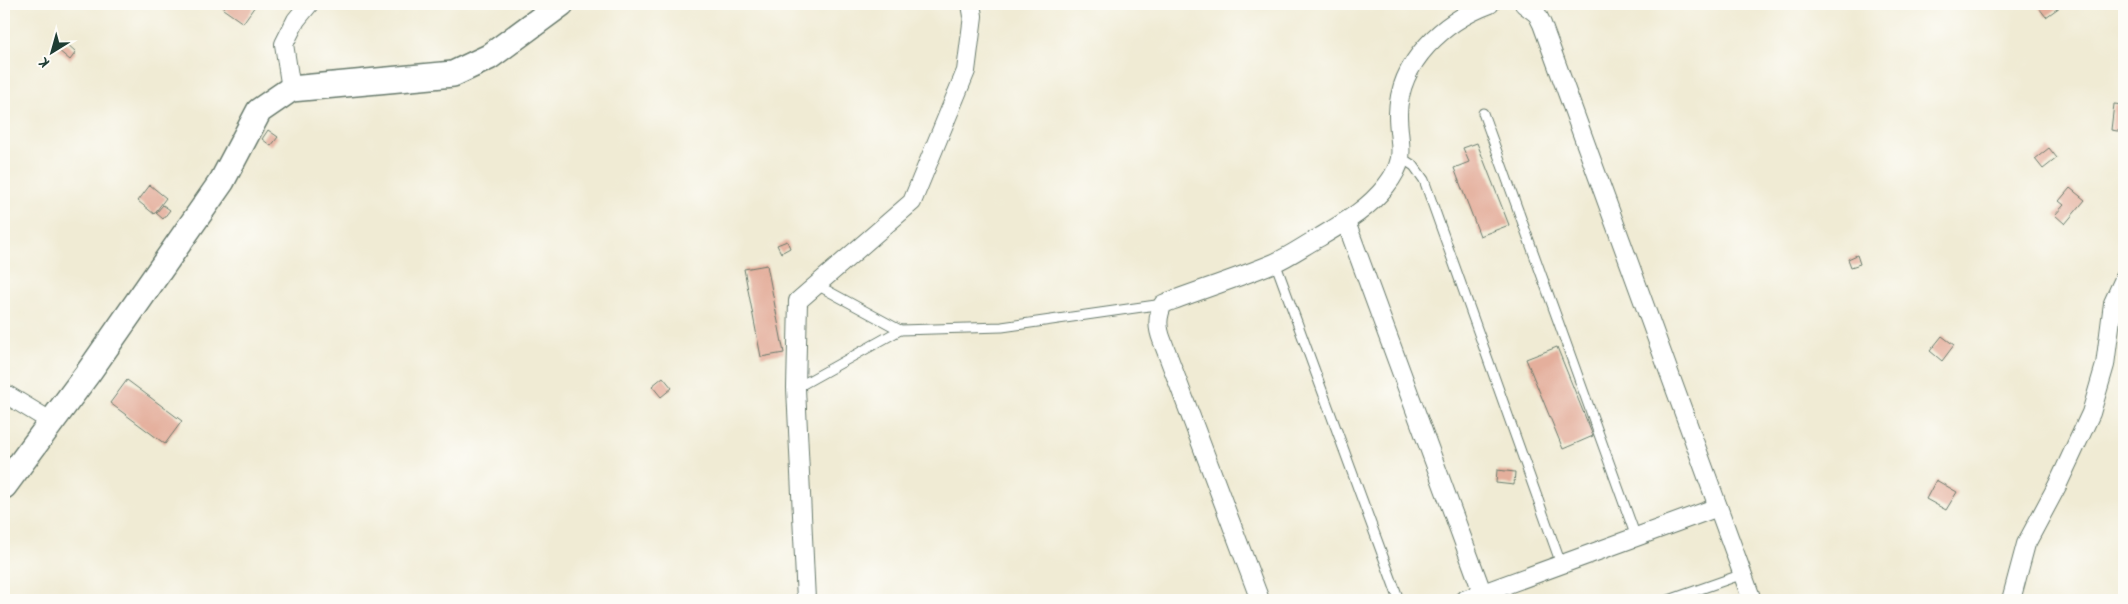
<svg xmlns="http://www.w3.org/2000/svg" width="2128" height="604" font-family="Kalam,sans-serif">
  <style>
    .building { fill: #e4af9c }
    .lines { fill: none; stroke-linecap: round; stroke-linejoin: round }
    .lane-casing { stroke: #687a6c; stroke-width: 11 }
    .street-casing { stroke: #687a6c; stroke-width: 20 }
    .secondary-casing { stroke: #687a6c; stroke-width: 28 }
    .lane { stroke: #fff; stroke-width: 9 }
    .street { stroke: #fff; stroke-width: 18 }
    .secondary { stroke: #fff; stroke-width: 25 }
  </style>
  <rect width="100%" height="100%" fill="#fdfcf7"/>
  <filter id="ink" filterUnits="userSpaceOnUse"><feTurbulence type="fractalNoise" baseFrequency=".02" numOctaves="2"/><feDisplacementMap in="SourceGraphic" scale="10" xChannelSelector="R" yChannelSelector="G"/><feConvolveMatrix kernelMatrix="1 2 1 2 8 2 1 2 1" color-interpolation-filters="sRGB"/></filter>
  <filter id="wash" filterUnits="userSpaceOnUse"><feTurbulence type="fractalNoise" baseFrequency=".0096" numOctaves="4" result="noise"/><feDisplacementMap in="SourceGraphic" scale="20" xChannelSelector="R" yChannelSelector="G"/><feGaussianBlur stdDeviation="1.12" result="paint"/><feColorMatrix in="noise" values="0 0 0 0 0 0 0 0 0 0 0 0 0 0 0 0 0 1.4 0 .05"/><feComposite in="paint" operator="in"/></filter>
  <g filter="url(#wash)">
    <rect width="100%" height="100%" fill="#f0ebd4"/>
    <g id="blocks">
      <g class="building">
        <polygon points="227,4 252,4 255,6 243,23 223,9"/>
        <polygon points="2036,4 2064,4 2046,17"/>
        <polygon points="65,42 76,52 70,60 58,50"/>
        <polygon points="2114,104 2124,105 2124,132 2111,130"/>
        <polygon points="268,130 278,137 271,146 262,139"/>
        <polygon points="1477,143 1509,225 1480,236 1454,168 1469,162 1463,148"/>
        <polygon points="2049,148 2057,158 2043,169 2035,159"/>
        <polygon points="150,185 166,198 154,214 138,201"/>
        <polygon points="2070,188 2085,200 2065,224 2055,215 2064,205 2059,201"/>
        <polygon points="163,205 170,210 163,219 156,213"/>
        <polygon points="787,241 790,248 781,253 777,245"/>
        <polygon points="1857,255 1860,264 1851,267 1848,259"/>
        <polygon points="767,265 784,353 761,357 744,269"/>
        <polygon points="1942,336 1954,345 1942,361 1930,351"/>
        <polygon points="1557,347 1593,436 1563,449 1526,359"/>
        <polygon points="663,377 672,388 661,397 652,386"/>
        <polygon points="127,380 182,421 165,444 110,403"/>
        <polygon points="1497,470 1515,472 1514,485 1496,483"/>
        <polygon points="1936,480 1957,492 1946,510 1926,499"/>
      </g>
    </g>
  </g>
  <g filter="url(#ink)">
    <use href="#blocks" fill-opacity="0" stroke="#687a6c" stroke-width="1"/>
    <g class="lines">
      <defs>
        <g id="lane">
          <polyline points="1483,113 1636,537"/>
          <polyline points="1400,157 1414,166 1424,180 1561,564"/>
          <polyline points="1275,262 1399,600"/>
          <polyline points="900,330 1002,327 1163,304"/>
          <polyline points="796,388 900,330 817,285"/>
          <polyline points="1669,600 1743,574"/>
        </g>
        <g id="street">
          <polyline points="1524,4 1537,14 1542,24 1752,600"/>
          <polyline points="291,89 284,44 296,20 309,4"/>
          <polyline points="1346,222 1485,600"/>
          <polyline points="4,393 52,422"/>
          <polyline points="806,600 796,388 798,301 912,202 966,71 973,16 971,4"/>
          <path d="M1260,600L1162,340C1157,327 1157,317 1163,304C1200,290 1238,278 1274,263C1290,256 1305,245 1320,237C1345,222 1368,209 1386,186C1409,157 1398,146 1398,114C1399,61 1444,21 1490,4"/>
          <polyline points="1464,600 1718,507"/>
          <polyline points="2011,600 2026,544 2057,486 2091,413 2105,365 2113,303 2124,279"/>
        </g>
        <polyline id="secondary" points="4,486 88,373 222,181 259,111 291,89 453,74 489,57 561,4"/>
      </defs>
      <use href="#lane" class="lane-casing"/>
      <use href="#street" class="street-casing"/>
      <use href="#secondary" class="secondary-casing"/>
      <use href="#lane" class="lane"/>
      <use href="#street" class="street"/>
      <use href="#secondary" class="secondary"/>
    </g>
  </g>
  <rect width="2128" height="604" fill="none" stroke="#fdfcf7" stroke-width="20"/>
  <g transform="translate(52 52) rotate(217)" stroke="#fdfcf7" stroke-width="4" paint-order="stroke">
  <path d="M0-4L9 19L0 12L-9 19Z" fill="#1f3d34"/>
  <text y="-8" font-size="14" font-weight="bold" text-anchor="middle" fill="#1f3d34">K</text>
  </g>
</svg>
